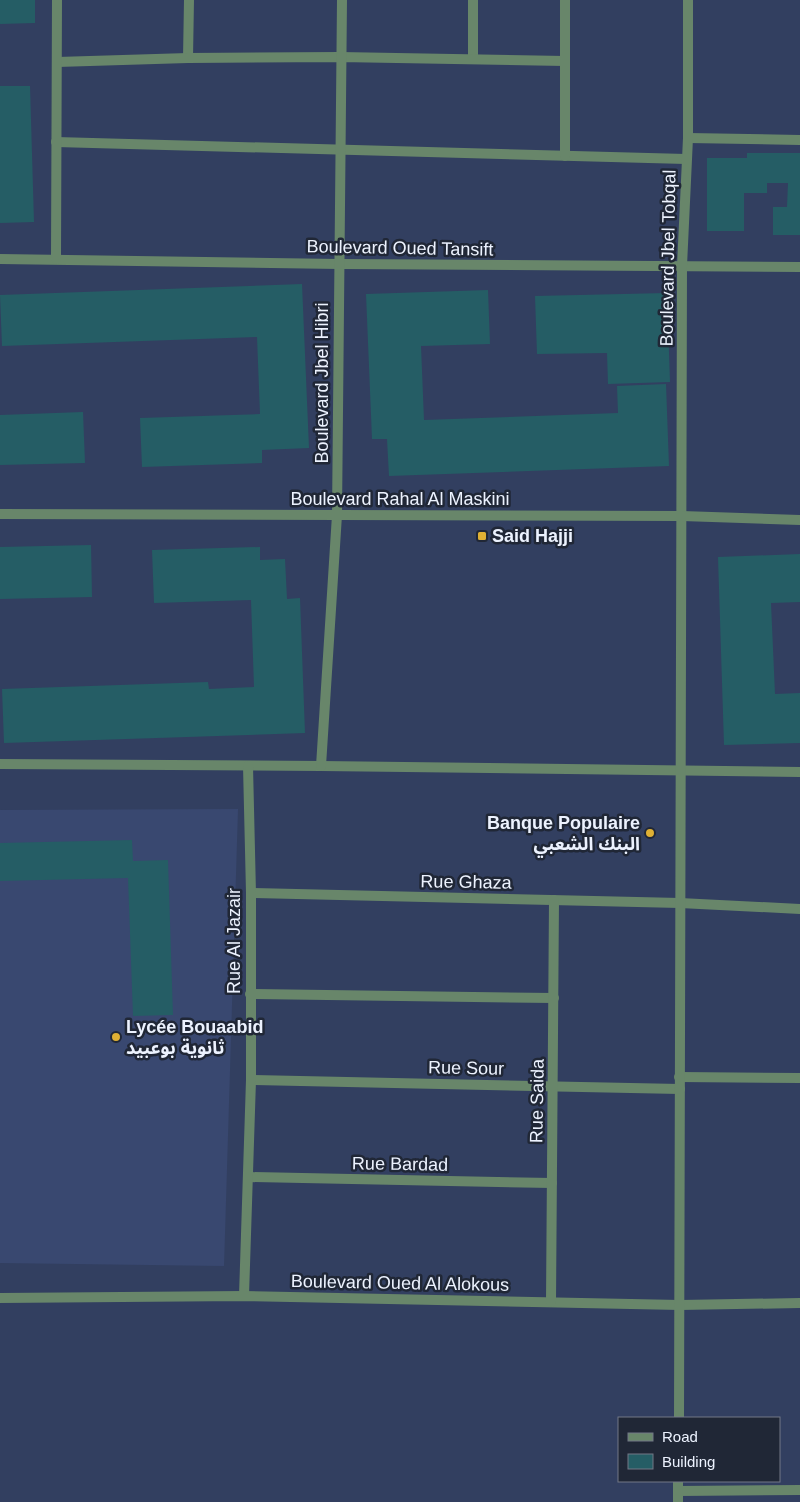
<svg xmlns="http://www.w3.org/2000/svg" width="800" height="1502" font-family="Arial,'Noto Sans Arabic',sans-serif">
  <style>
    .built { fill: #394870 }
    .building { fill: #255d65 }
    .lines { fill: none; stroke-linecap: round; stroke-linejoin: round }
    .minor { stroke: #68866a; stroke-width: 10 }
    .tertiary { stroke: #68866a; stroke-width: 10 }
    .poi-dot { fill: #dfb034; stroke: #202736; stroke-width: 2 }
    .labels { text-anchor: middle; stroke-width: 5; stroke-linejoin: round; paint-order: stroke }
    .street-label { font-size: 18px; fill: #ecf2fe; stroke: #202736 }
    .poi-label { font-size: 18px; font-weight: bold; fill: #ecf2fe; stroke: #202736; text-anchor: start }
  </style>
  <rect width="100%" height="100%" fill="#323f60"/>
  <polygon class="built" points="238,809 224,1266 0,1263 0,810"/>
  <g class="building">
    <polygon points="0,0 35,0 35,23 0,24"/>
    <polygon points="0,86 30,86 34,222 0,223"/>
    <polygon points="747,153 800,153 800,235 773,235 773,207 787,207 788,183 767,183 767,193 744,193 744,231 707,231 707,158 747,158"/>
    <polygon points="302,284 309,448 262,450 262,463 142,467 140,418 260,414 257,337 2,346 0,295"/>
    <polygon points="488,290 490,344 421,346 424,420 618,413 617,386 666,384 669,466 389,476 387,439 372,439 366,294"/>
    <polygon points="667,293 670,382 608,384 607,353 537,354 535,296"/>
    <polygon points="83,412 85,463 0,465 0,415"/>
    <polygon points="91,545 92,597 0,599 0,547"/>
    <polygon points="260,547 260,560 285,559 287,599 300,598 305,733 4,743 2,689 208,682 209,689 254,687 251,600 154,603 152,550"/>
    <polygon points="800,554 800,602 771,603 775,694 800,693 800,743 724,745 718,557"/>
    <polygon points="132,840 133,861 168,860 173,1015 133,1016 128,878 0,881 0,843"/>
  </g>
  <g class="lines">
    <g class="minor">
      <polyline points="188,58 189,0"/>
      <polyline points="473,59 473,0"/>
      <polyline points="57,62 188,58 340,57 565,61"/>
      <polyline points="688,138 800,140"/>
      <polyline points="56,142 686,159"/>
      <polyline points="565,156 565,0"/>
      <polyline points="0,259 339,264 800,267"/>
      <polyline points="56,259 57,0"/>
      <polyline points="0,764 321,766 800,772"/>
      <polyline points="321,766 337,515 342,0"/>
      <polyline points="251,893 680,903 800,909"/>
      <polyline points="250,994 554,998"/>
      <polyline points="679,1077 800,1078"/>
      <polyline points="251,1080 680,1089"/>
      <polyline points="248,1177 552,1183"/>
      <polyline points="244,1296 251,1080 251,893 248,766"/>
      <polyline points="0,1298 244,1296 680,1305 800,1303"/>
      <polyline points="551,1302 554,900"/>
      <polyline points="679,1418 682,266 688,138 688,0"/>
      <polyline points="678,1491 800,1490"/>
      <polyline points="678,1502 678,1481"/>
    </g>
    <polyline class="tertiary" points="0,514 682,516 800,520"/>
  </g>
  <g class="poi-dot">
    <rect x="477" y="531" width="10" height="10" rx="2.5"/>
    <circle cx="650" cy="833" r="5"/>
    <circle cx="116" cy="1037" r="5"/>
  </g>
  <g class="labels">
    <g class="street-label">
      <text transform="translate(400 248) rotate(1)" y="6">Boulevard Oued Tansift</text>
      <text transform="translate(668 258) rotate(-89)" y="6">Boulevard Jbel Tobqal</text>
      <text transform="translate(322 383) rotate(-90)" y="6">Boulevard Jbel Hibri</text>
      <text x="400" y="505">Boulevard Rahal Al Maskini</text>
      <text transform="translate(466 882) rotate(1)" y="6">Rue Ghaza</text>
      <text transform="translate(234 941) rotate(-90)" y="6">Rue Al Jazair</text>
      <text transform="translate(466 1068) rotate(1)" y="6">Rue Sour</text>
      <text transform="translate(537 1101) rotate(-89)" y="6">Rue Saida</text>
      <text transform="translate(400 1164) rotate(1)" y="6">Rue Bardad</text>
      <text transform="translate(400 1283) rotate(1)" y="6">Boulevard Oued Al Alokous</text>
    </g>
    <g class="poi-label">
      <text x="492" y="542">Said Hajji</text>
      <text x="640" y="829" text-anchor="end">Banque Populaire<tspan x="640" dy="21">البنك الشعبي</tspan></text>
      <text x="126" y="1033">Lycée Bouaabid<tspan x="126" dy="21">ثانوية بوعبيد</tspan></text>
    </g>
  </g>
  <rect x="618" y="1417" width="162" height="65" fill="#202736" stroke="#727886"/>
  <rect x="628" y="1433" width="25" height="8" fill="#68866a" stroke="#727886"/>
  <text x="662" y="1442" font-size="15" fill="#ecf2fe">Road</text>
  <rect x="628" y="1454" width="25" height="15" fill="#255d65" stroke="#727886"/>
  <text x="662" y="1467" font-size="15" fill="#ecf2fe">Building</text>
</svg>
